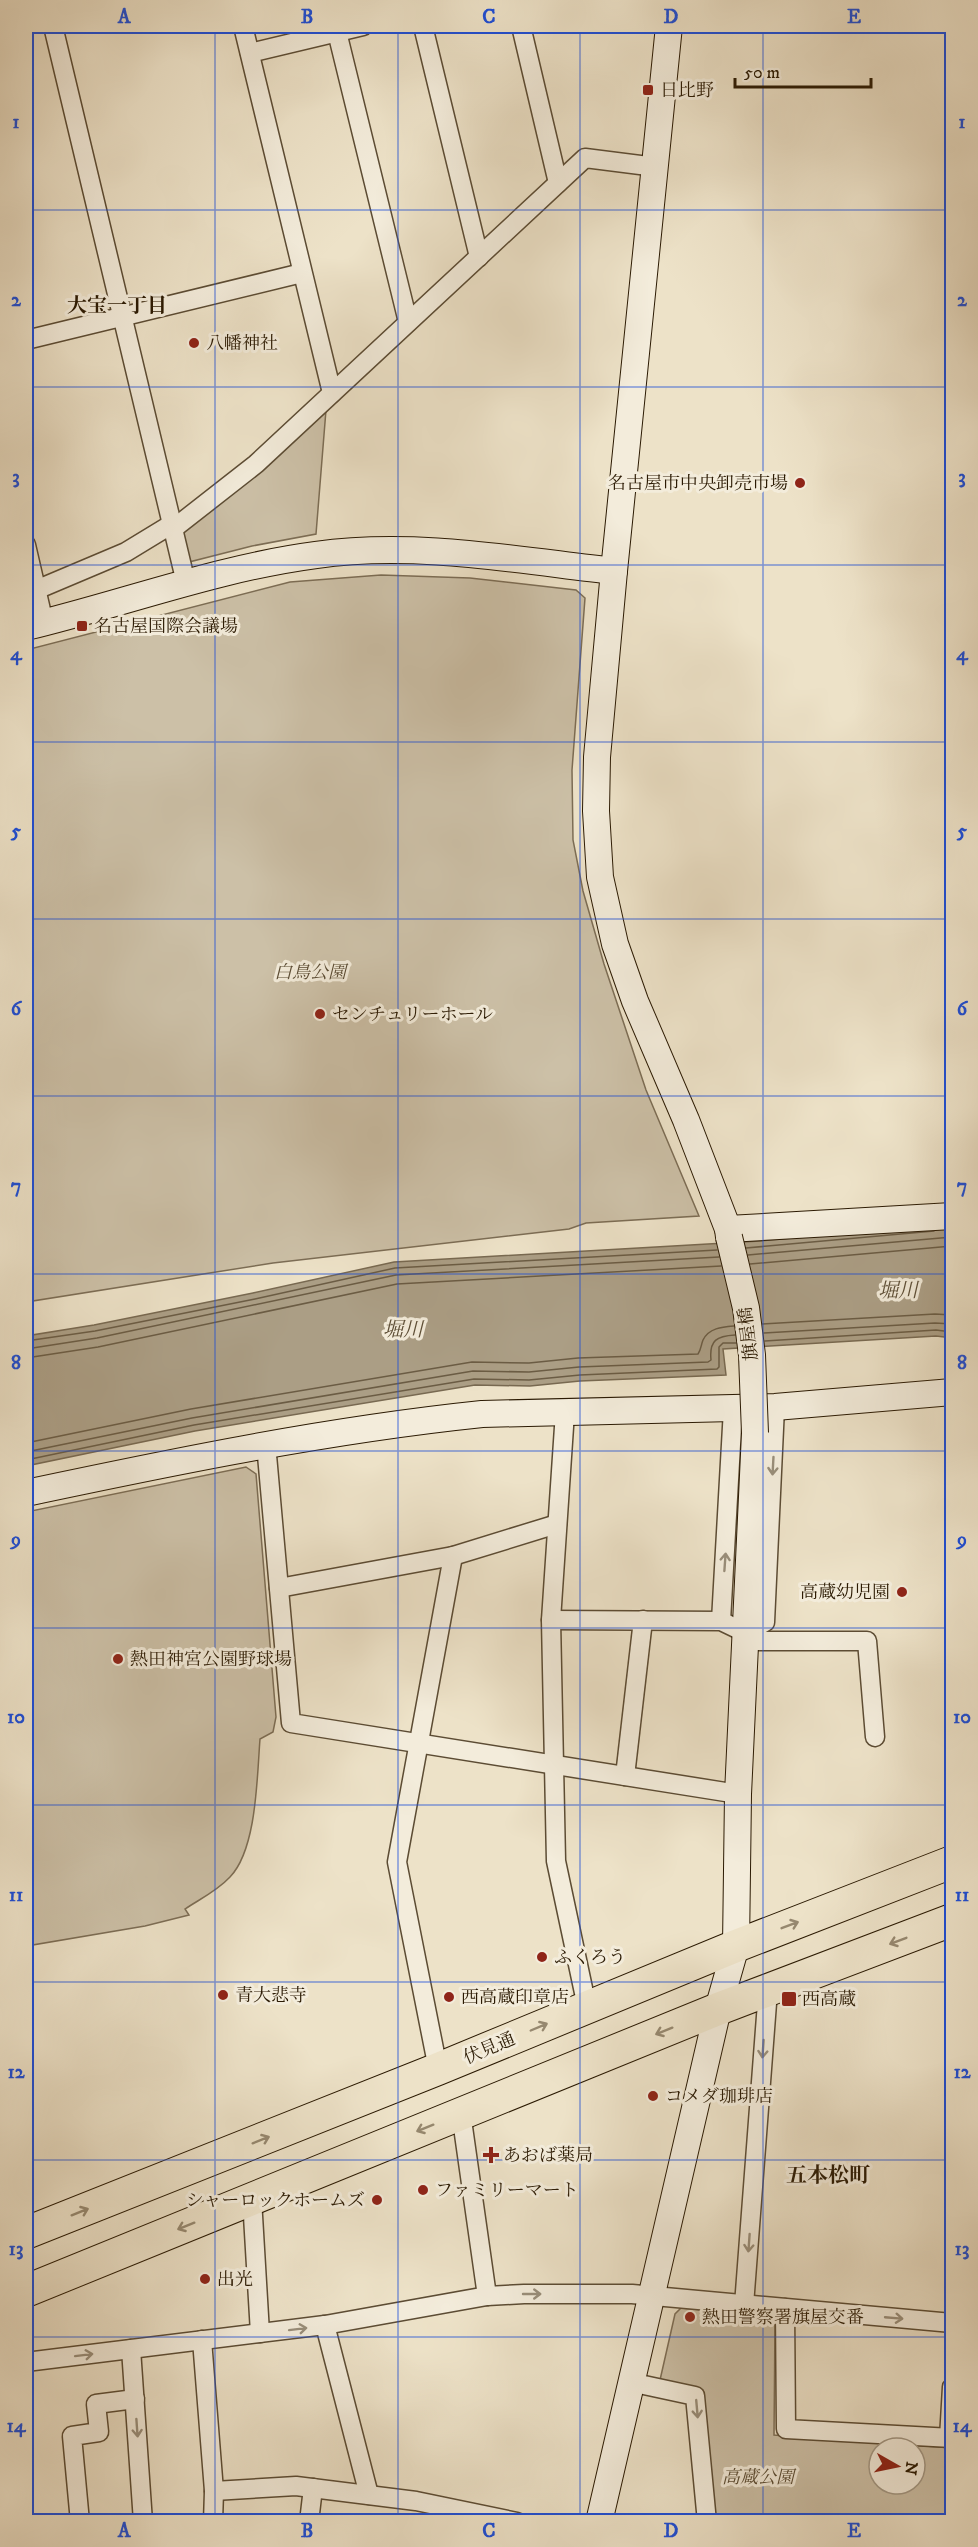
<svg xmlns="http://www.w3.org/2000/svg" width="978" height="2547" font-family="'IM FELL DW Pica','Noto Serif JP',serif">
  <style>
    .green { fill: #ccc0a7; stroke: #7c6d55; stroke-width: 1.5; fill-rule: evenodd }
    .water { fill: #ab9e85; stroke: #786951; stroke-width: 1.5 }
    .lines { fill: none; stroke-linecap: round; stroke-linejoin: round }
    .shore { stroke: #6b5c44; stroke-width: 1.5 }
    .street-casing { stroke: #5c4c34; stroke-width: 21 }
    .secondary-casing { stroke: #2b1a03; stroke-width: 28 }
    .highway-casing { stroke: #2b1a03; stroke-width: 34 }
    .street { stroke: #f3ecdb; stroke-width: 18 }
    .secondary { stroke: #f3ecdb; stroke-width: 26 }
    .highway { stroke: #ede2c8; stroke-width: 32 }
    .secondary-bridge-casing { stroke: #2b1a03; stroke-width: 28; stroke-linecap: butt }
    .secondary-bridge { stroke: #f3ecdb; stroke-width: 26 }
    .oneway { stroke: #998e7a }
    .oneway2 { stroke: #96886f }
    .grid { fill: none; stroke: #1d4ed8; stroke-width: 1.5; stroke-opacity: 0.55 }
    .poi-dot { fill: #8f2418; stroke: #f3ecdb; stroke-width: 2 }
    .labels { text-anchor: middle; stroke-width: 6; stroke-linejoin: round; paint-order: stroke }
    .poi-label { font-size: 18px; fill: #2b1a03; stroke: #f3ecdb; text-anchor: start }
    .park-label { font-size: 18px; font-style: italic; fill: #5b4c34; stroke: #f3ecdb }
    .street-label { font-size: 18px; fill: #2b1a03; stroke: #f3ecdb }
    .neighbourhood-label { font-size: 20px; font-weight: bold; fill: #2b1a03; stroke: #f3ecdb }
    .water-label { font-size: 20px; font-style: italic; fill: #5e4f37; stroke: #f3ecdb }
    .quarter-label { font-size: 21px; font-weight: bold; fill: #2b1a03; stroke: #f3ecdb }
    .neatline { fill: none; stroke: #1d4ed8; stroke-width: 2 }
    .grid-label { font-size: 20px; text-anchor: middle; font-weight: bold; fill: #1d4ed8 }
  </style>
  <rect width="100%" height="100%" fill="#ede2c8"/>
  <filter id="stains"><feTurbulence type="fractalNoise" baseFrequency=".00333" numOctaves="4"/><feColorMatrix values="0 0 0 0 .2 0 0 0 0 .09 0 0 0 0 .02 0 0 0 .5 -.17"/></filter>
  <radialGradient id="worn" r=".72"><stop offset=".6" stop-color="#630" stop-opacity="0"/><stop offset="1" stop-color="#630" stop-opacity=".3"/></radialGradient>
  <g class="green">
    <polygon points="326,410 316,534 252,546 189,562 181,530"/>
    <polygon points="381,575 470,578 576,590 585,598 572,770 573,840 583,891 604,964 646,1090 699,1216 586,1223 569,1229 273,1263 26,1302 26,650 290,582"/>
    <path d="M246,1467L256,1474L276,1717L273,1732L260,1739C257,1776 257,1849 230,1877C217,1891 200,1899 185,1909L189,1915L145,1926L27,1946L29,2001H26V1512Z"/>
    <path d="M681,2308L771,2316L775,2322L774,2435L952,2448V2521H714L703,2390L660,2380L675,2314ZM879,2448H915V2484H879Z"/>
  </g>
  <polygon class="water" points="952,1224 952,1338 936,1336 723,1349 726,1375 580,1381 530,1386 475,1385 195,1431 26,1466 26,1336 94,1325 253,1293 394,1262 760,1241"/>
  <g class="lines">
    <g class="shore">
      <polyline points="746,1248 934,1231"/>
      <polyline points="748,1255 952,1237"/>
      <polyline points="750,1264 952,1246"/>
      <polyline points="762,1324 935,1314 952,1315"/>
      <polyline points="764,1333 935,1323 952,1324"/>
      <polyline points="26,1341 95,1331 255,1299 395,1268 717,1250"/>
      <polyline points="765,1341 936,1330 952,1332"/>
      <polyline points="26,1349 97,1338 396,1275 719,1257"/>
      <polyline points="26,1358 98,1347 397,1284 721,1266"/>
      <path d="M26,1443L191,1409L472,1362L529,1363L578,1358L698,1354C701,1350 701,1345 703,1340C709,1328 722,1327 734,1326"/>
      <path d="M26,1452L192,1418L473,1371L529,1372L579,1367L708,1362L711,1360C709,1340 717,1336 735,1335"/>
      <polyline points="26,1460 194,1425 474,1379 529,1380 580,1375 717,1369 719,1367 719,1347 723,1343 736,1343"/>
    </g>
    <defs>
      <g id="street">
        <polyline points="53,26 186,583"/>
        <polyline points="243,26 332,393"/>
        <polyline points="423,26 479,257"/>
        <polyline points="521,26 558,183"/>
        <polyline points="337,32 408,322"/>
        <polyline points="250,53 363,26"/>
        <polyline points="26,340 302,273"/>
        <polyline points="173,529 256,464 585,158 656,167"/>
        <polyline points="26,545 44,623"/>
        <polyline points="36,590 126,552 172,524"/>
        <polyline points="565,1412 551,1620 556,1861 587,2007"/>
        <polyline points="266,1444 291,1723 738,1794"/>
        <polyline points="279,1588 453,1556 557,1524"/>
        <polyline points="551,1620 721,1621 746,1633 765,1622 775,1407"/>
        <polyline points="721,1621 733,1409"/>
        <polyline points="745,1641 867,1641 875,1737"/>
        <polyline points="625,1776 643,1620"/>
        <polyline points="438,2069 397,1862 453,1556"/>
        <polyline points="461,2113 487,2296"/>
        <polyline points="252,2199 260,2333"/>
        <polyline points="744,2305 768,1990"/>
        <polyline points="785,2308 786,2429 952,2438"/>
        <polyline points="325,2325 369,2495"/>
        <polyline points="202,2340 214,2491 213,2522"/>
        <polyline points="131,2349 143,2522"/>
        <polyline points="26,2362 325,2325 487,2296 524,2294 632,2294 952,2323"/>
        <polyline points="630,2382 695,2396 707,2522"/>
        <polyline points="949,2438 952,2387"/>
        <polyline points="214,2491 296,2486 416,2501 517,2522"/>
        <polyline points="80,2522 72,2436 99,2432 96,2404 135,2399"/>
        <polyline points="309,2522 313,2488"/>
      </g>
      <g id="secondary">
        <polyline points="669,26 614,571 597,757 596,811 600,877 615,944 635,1001 686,1120 728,1229 729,1237"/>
        <path d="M26,627C122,604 217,568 316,555C414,541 516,560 614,571"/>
        <polyline points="728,1229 952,1216"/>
        <path d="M26,1493C177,1461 328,1430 482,1414L775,1407L952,1392"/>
        <polyline points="599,2522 718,2009 736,1946 738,1794 755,1433"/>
      </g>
      <g id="highway">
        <polyline points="26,2233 438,2069 736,1946 952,1862"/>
        <polyline points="26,2291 718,2009 952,1920"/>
      </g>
    </defs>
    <use href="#street" class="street-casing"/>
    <use href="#secondary" class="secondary-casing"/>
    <use href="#highway" class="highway-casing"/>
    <use href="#street" class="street"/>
    <use href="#secondary" class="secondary"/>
    <use href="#highway" class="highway"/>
    <defs>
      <polyline id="secondary-bridge" points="729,1237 746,1308 752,1355 755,1433"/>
    </defs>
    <use href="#secondary-bridge" class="secondary-bridge-casing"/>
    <use href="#secondary-bridge" class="secondary-bridge"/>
  </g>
  <defs><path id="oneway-shaft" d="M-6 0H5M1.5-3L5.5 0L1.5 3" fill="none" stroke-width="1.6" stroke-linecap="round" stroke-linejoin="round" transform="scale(1.5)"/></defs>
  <g class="oneway">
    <use href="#oneway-shaft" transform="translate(773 1466) rotate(93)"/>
    <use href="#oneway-shaft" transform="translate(725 1562) rotate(-86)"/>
    <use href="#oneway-shaft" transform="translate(763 2049) rotate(94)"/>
    <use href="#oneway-shaft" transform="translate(749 2243) rotate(94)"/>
    <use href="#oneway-shaft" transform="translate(532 2294)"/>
    <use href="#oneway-shaft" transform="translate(894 2318) rotate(5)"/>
    <use href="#oneway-shaft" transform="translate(298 2329) rotate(-7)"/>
    <use href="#oneway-shaft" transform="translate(84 2355) rotate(-7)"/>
    <use href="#oneway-shaft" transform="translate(697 2409) rotate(85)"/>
    <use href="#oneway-shaft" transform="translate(137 2428) rotate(86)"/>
  </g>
  <g class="oneway2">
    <use href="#oneway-shaft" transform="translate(790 1925) rotate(-21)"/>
    <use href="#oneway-shaft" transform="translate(898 1941) rotate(159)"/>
    <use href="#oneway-shaft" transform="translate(539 2027) rotate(-23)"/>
    <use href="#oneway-shaft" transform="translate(664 2031) rotate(158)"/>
    <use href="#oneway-shaft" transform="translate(425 2128) rotate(158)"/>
    <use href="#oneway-shaft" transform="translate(261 2140) rotate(-22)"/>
    <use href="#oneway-shaft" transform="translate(80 2212) rotate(-22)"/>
    <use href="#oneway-shaft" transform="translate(186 2226) rotate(158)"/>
  </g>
  <path class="grid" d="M215,26V2522M398,26V2522M580,26V2522M763,26V2522M26,210H952M26,387H952M26,565H952M26,742H952M26,919H952M26,1096H952M26,1274H952M26,1451H952M26,1628H952M26,1805H952M26,1982H952M26,2160H952M26,2337H952"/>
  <g class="poi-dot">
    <rect x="642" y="84" width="12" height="12" rx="3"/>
    <circle cx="194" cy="343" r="6"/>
    <circle cx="800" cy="483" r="6"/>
    <rect x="76" y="620" width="12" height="12" rx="3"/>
    <circle cx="320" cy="1014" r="6"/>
    <circle cx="902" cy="1592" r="6"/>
    <circle cx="118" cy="1659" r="6"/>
    <circle cx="542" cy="1957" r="6"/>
    <circle cx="223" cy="1995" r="6"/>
    <circle cx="449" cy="1997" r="6"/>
    <rect x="781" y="1991" width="16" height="16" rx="3"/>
    <circle cx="653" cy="2096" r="6"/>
    <path d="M488 2146h6v6h6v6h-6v6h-6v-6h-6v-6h6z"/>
    <circle cx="423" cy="2190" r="6"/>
    <circle cx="377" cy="2200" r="6"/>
    <circle cx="205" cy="2279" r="6"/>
    <circle cx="690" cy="2317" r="6"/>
  </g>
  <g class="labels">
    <g class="poi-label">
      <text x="660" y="96">日比野</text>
      <text x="206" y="349">八幡神社</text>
      <text x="788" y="489" text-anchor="end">名古屋市中央卸売市場</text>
      <text x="94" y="632">名古屋国際会議場</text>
      <text x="332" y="1020">センチュリーホール</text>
      <text x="890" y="1598" text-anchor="end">高蔵幼児園</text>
      <text x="130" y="1665">熱田神宮公園野球場</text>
      <text x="554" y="1963">ふくろう</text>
      <text x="235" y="2001">青大悲寺</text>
      <text x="461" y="2003">西高蔵印章店</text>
      <text x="802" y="2005">西高蔵</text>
      <text x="665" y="2102">コメダ珈琲店</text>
      <text x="503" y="2161">あおば薬局</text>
      <text x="435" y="2196">ファミリーマート</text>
      <text x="365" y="2206" text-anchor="end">シャーロックホームズ</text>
      <text x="217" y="2285">出光</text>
      <text x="702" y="2323">熱田警察署旗屋交番</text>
    </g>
    <g class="park-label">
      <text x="310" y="978">白鳥公園</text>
      <text x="758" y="2483">高蔵公園</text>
    </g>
    <g class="street-label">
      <text transform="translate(748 1334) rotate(-97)" y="6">旗屋橋</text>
      <text transform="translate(489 2048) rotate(-23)" y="6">伏見通</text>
    </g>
    <g class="neighbourhood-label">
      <text x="117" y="312">大宝一丁目</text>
    </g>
    <g class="water-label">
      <text transform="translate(898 1290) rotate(-1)" y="7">堀川</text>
      <text x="403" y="1336">堀川</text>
    </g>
    <g class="quarter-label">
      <text x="828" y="2182">五本松町</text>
    </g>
  </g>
  <rect width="978" height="2547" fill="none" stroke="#ede2c8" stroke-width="66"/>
  <g transform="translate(897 2466) rotate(99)"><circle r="28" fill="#f3ecdb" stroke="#a39885" stroke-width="1.5"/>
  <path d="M0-4.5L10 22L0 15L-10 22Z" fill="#8f2418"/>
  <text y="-9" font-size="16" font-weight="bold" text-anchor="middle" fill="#2b1a03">N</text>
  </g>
  <path d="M735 78v9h136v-9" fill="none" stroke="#2b1a03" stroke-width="3"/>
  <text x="744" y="78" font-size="18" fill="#2b1a03" stroke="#f3ecdb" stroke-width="4.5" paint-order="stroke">50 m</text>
  <rect x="33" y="33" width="912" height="2481" class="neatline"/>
  <g class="grid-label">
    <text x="124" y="23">A</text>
    <text x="307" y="23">B</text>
    <text x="489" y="23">C</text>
    <text x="671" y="23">D</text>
    <text x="854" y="23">E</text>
    <text x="16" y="128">1</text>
    <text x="962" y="128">1</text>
    <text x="16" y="306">2</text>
    <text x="962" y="306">2</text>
    <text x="16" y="483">3</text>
    <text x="962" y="483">3</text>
    <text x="16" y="660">4</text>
    <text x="962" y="660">4</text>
    <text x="16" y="837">5</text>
    <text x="962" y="837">5</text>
    <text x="16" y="1015">6</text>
    <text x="962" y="1015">6</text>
    <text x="16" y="1192">7</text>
    <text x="962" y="1192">7</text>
    <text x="16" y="1369">8</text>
    <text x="962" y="1369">8</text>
    <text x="16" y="1546">9</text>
    <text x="962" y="1546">9</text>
    <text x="16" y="1723">10</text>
    <text x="962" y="1723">10</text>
    <text x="16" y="1901">11</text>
    <text x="962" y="1901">11</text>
    <text x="16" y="2078">12</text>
    <text x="962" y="2078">12</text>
    <text x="16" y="2255">13</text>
    <text x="962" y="2255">13</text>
    <text x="16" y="2432">14</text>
    <text x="962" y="2432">14</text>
    <text x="124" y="2537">A</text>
    <text x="307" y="2537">B</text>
    <text x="489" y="2537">C</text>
    <text x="671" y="2537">D</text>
    <text x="854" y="2537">E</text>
  </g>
  <rect width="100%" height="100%" filter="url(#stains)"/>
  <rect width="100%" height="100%" fill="url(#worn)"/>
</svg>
